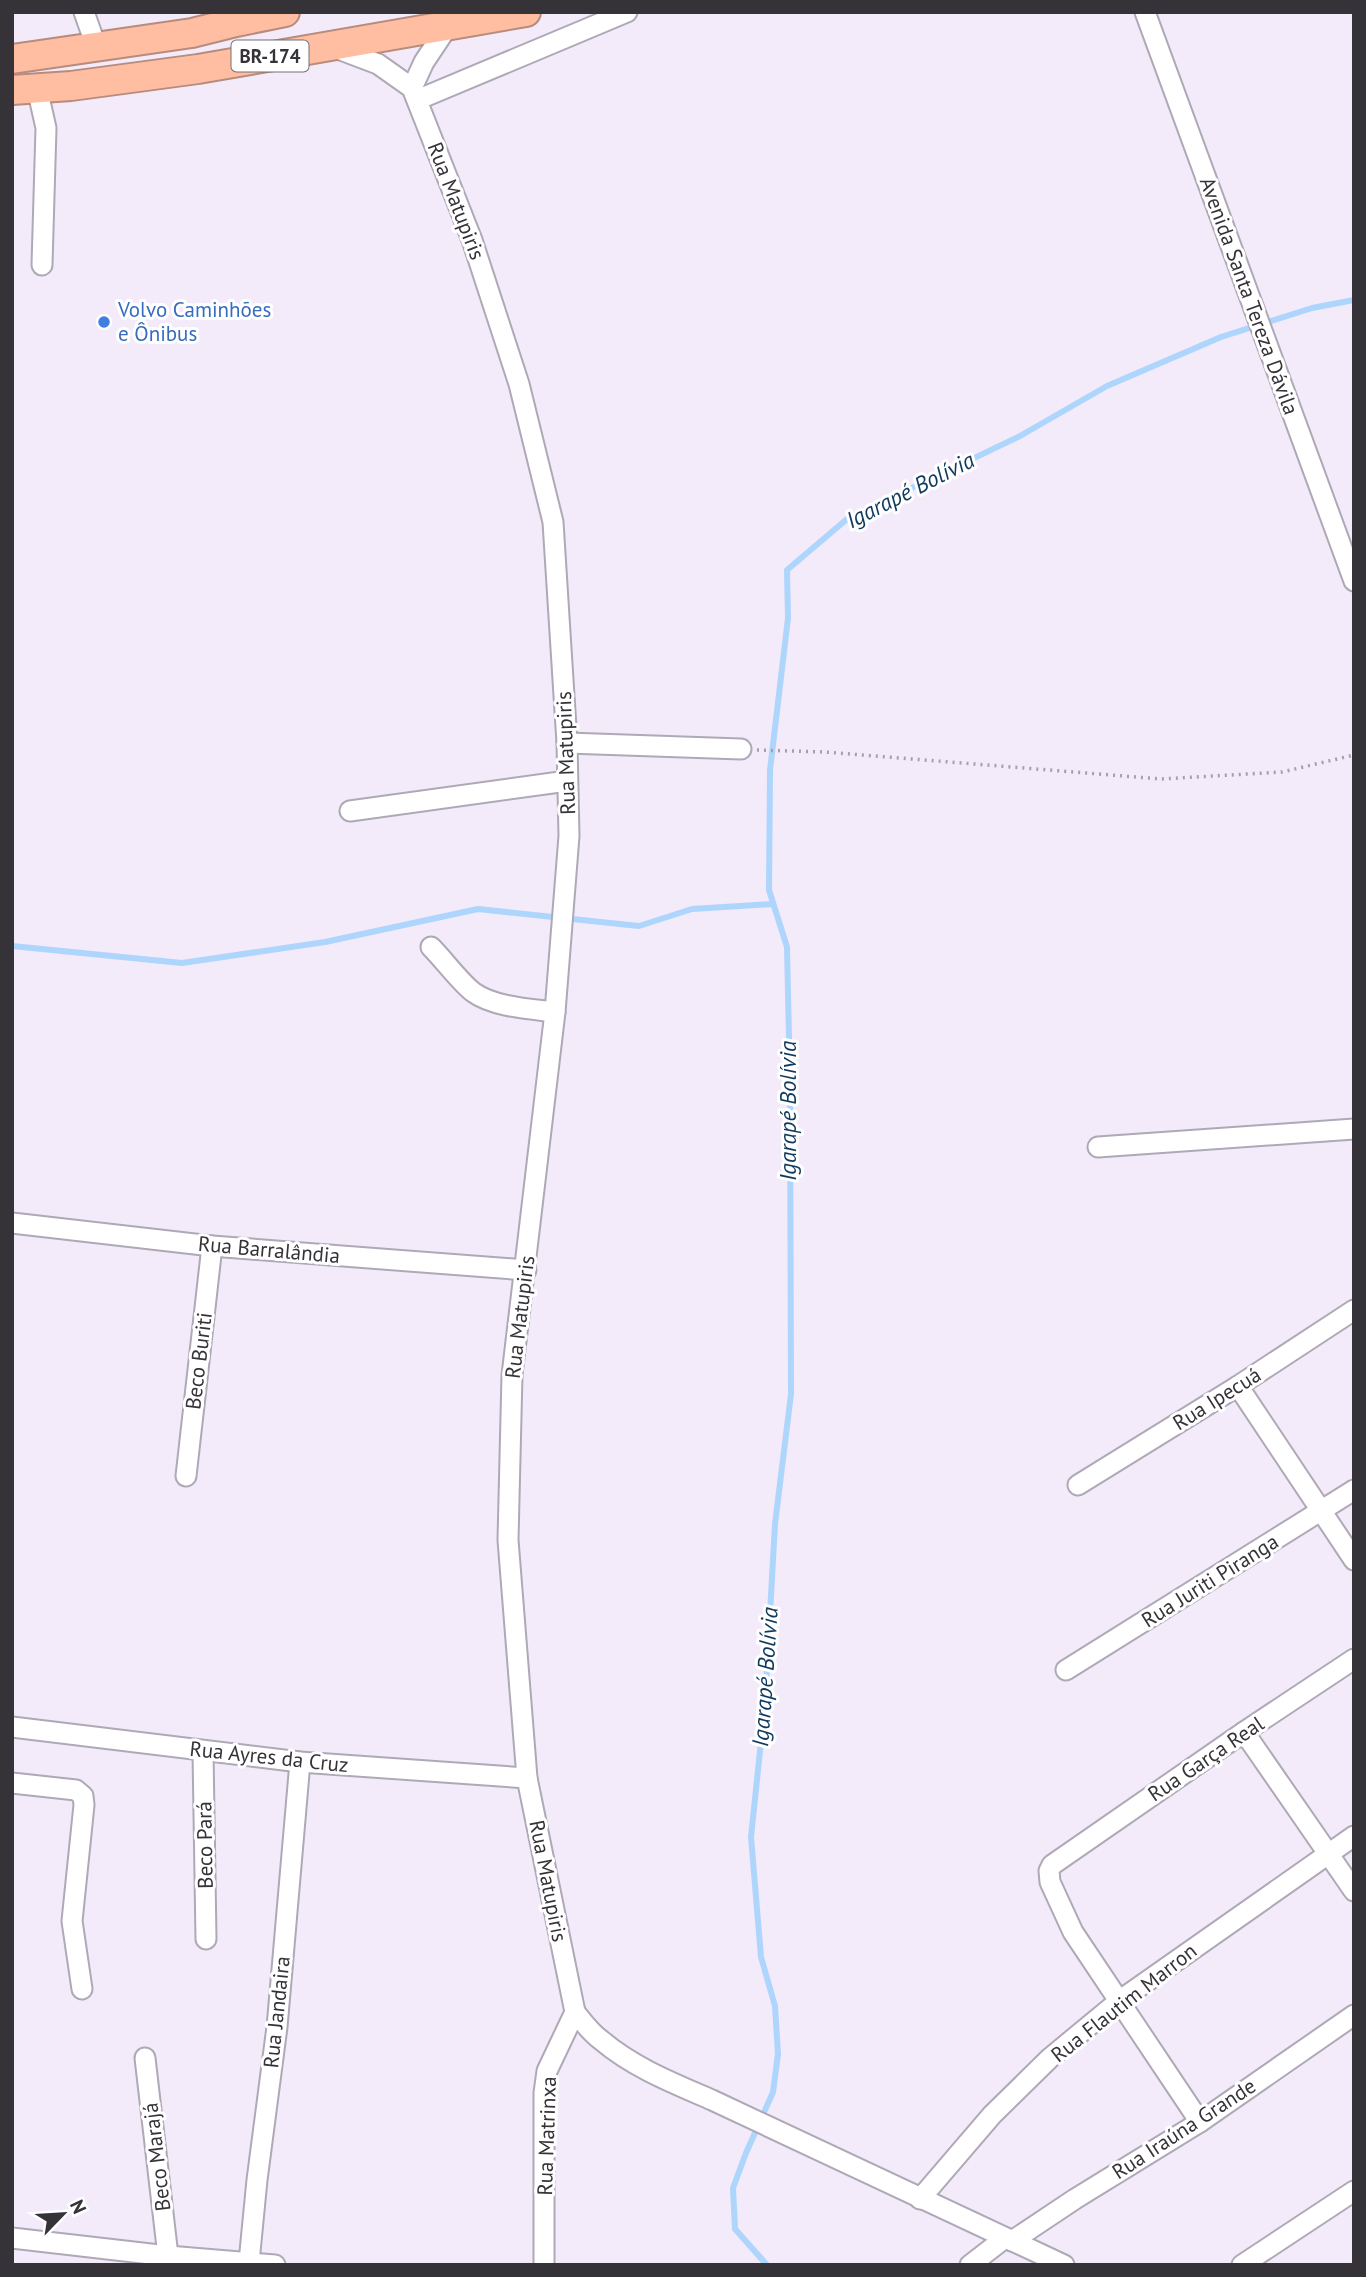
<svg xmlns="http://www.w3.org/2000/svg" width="1366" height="2277" font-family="'PT Sans',sans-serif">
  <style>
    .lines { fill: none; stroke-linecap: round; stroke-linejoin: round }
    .stream { stroke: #aed5fc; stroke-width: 6 }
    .minor-casing { stroke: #afa8b6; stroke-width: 23 }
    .highway-casing { stroke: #b88c7d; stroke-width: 32 }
    .path { stroke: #a59faa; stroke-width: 3.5; stroke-dasharray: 2 5; stroke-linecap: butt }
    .minor { stroke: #fff; stroke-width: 19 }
    .highway { stroke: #ffbda2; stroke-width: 28 }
    .shop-dot { fill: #3f7fe0; stroke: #fff; stroke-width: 2.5 }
    .labels { text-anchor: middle; stroke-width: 6; stroke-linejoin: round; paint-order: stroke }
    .shield { fill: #fff; stroke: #727074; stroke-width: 2 }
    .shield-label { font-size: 19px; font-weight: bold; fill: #353238 }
    .street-label { font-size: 21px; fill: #353238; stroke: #fff }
    .shop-label { font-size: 21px; fill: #366cbe; stroke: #fff; text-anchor: start }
    .water-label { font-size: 23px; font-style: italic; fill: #0f3a5e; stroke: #fff }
  </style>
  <rect width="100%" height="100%" fill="#f3ebfa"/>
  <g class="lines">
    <g class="stream">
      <polyline points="12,946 182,963 325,942 478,909 639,926 692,909 773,904"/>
      <polyline points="767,2265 735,2229 733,2188 746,2153 773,2092 778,2054 775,2006 761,1957 751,1837 765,1703 775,1524 791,1394 790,1084 787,947 769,890 770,770 788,618 787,570 847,519 1020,436 1107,386 1221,337 1312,308 1354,300"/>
    </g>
    <defs>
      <g id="minor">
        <polyline points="84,12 96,46"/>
        <polyline points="1145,12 1354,581"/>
        <path d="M333,47L378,64L412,88L472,240L519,384L553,522L567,743L569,836L555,1012L512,1375L508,1540L527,1778L575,2012C583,2022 591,2033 601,2040C634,2068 673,2083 712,2100L1064,2265"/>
        <polyline points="37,88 46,128 42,265"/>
        <polyline points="412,88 424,62 448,26"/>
        <polyline points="417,100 627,12"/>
        <polyline points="567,743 741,749"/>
        <polyline points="350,811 567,781"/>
        <path d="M431,947C444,960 459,981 473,992C493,1007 531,1009 555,1012"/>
        <polyline points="1098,1147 1354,1129"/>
        <polyline points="12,1223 212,1246 526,1270"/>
        <polyline points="1238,1386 1354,1560"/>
        <polyline points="186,1476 212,1246"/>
        <polyline points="1078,1485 1238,1386 1354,1310"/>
        <polyline points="1066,1670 1354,1490"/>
        <polyline points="12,1727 300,1762 527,1778"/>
        <polyline points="1244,1732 1354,1891"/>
        <polyline points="203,1752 206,1939"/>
        <polyline points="12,1783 76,1790 83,1796 84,1805 72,1921 82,1989"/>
        <polyline points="145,2058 168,2256"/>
        <polyline points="1200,2122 1073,1932 1050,1882 1049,1871 1052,1865 1244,1732 1354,1659"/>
        <polyline points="920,2199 992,2115 1050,2058 1119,2001 1354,1836"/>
        <polyline points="12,2238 168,2256 275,2265"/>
        <polyline points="1012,2241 1075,2199 1200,2122 1354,2015"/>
        <polyline points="249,2262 257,2180 277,2027 300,1762"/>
        <polyline points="544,2265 544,2093 547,2071 575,2012"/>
        <polyline points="970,2265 1005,2238"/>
        <polyline points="1242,2265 1354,2191"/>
      </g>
      <g id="highway">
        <polyline points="12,59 192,33 236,22 285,12"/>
        <polyline points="12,90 71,86 198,69 526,12"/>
      </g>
    </defs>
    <use href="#minor" class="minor-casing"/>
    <use href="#highway" class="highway-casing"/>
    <polyline class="path" points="757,750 825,752 1161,779 1282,772 1354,755"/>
    <use href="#minor" class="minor"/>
    <use href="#highway" class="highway"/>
  </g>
  <circle class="shop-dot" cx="104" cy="322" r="7"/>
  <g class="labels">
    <rect class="shield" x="231.5" y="40.5" width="77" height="31" rx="5"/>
    <g class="shield-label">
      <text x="270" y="63">BR-174</text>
    </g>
    <g class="street-label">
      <text transform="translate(456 201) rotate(69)" y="7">Rua Matupiris</text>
      <text transform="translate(1249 296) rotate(70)" y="7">Avenida Santa Tereza Dávila</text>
      <text transform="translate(566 753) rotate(-92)" y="7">Rua Matupiris</text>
      <text transform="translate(269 1250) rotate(5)" y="7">Rua Barralândia</text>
      <text transform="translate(520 1317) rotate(-83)" y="7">Rua Matupiris</text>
      <text transform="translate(199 1361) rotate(-83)" y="7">Beco Buriti</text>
      <text transform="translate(1217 1399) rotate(-32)" y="7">Rua Ipecuá</text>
      <text transform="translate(1210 1581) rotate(-32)" y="7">Rua Juriti Piranga</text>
      <text transform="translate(269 1757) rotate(6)" y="7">Rua Ayres da Cruz</text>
      <text transform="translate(1206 1759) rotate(-34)" y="7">Rua Garça Real</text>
      <text transform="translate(205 1845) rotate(-91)" y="7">Beco Pará</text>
      <text transform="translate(548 1881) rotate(79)" y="7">Rua Matupiris</text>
      <text transform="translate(1124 2003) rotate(-38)" y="7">Rua Flautim Marron</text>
      <text transform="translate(277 2012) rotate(-84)" y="7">Rua Jandaira</text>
      <text transform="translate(1184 2129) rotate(-33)" y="7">Rua Iraúna Grande</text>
      <text transform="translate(547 2136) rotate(-88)" y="7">Rua Matrinxa</text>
      <text transform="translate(157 2157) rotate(-97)" y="7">Beco Marajá</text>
    </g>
    <g class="shop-label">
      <text x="118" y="317">Volvo Caminhões<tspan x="118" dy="24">e Ônibus</tspan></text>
    </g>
    <g class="water-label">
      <text transform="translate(910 490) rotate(-27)" y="8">Igarapé Bolívia</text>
      <text transform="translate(788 1111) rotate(-90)" y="8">Igarapé Bolívia</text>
      <text transform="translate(765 1677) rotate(-86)" y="8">Igarapé Bolívia</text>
    </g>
  </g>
  <rect width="1366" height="2277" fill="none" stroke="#353238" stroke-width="28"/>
  <g transform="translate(63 2214) rotate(65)" stroke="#ffffff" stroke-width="5" paint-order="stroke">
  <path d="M0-5L12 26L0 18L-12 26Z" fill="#353238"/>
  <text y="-10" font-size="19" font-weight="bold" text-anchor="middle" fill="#353238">N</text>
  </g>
</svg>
